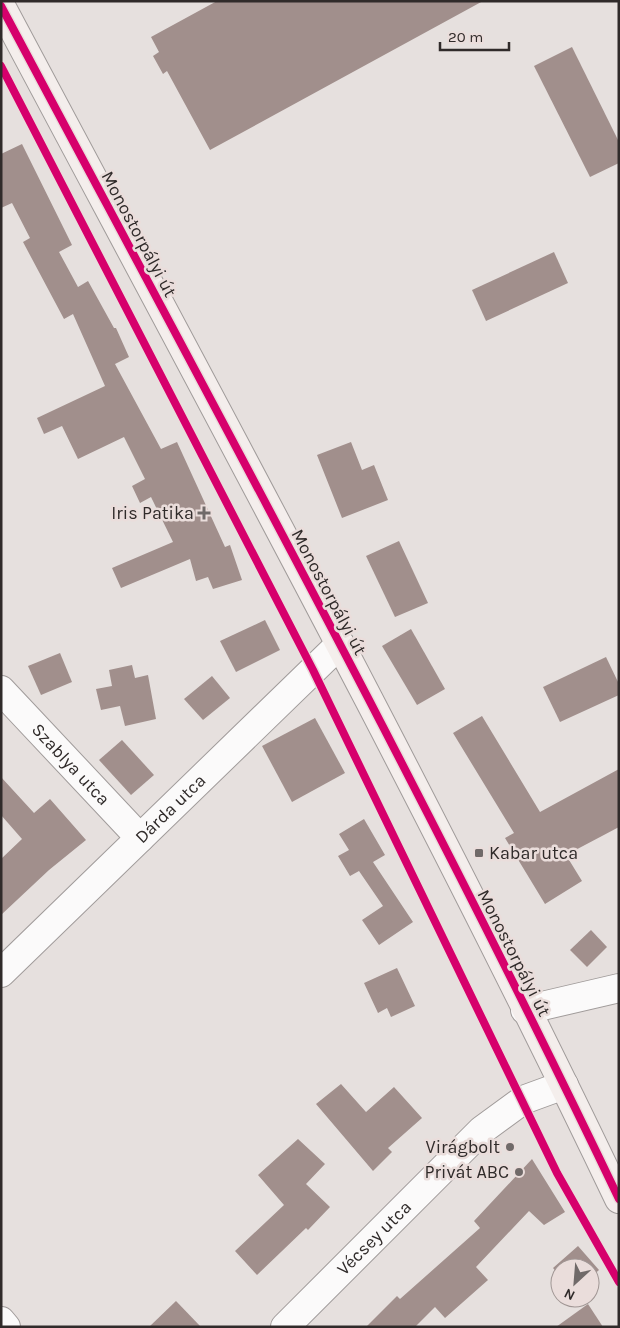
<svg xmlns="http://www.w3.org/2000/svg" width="620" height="1328" font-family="Karla,sans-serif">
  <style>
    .building { fill: #a18f8c }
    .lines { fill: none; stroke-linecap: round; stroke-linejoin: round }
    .street-casing { stroke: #a09b9a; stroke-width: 30 }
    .secondary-casing { stroke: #a09b9a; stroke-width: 30 }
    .street { stroke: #fbfafa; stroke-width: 28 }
    .secondary { stroke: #f4eeec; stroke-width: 28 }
    .cycleway-casing { stroke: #eadddb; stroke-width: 11 }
    .cycleway { stroke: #d6006c; stroke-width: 8 }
    .poi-dot { fill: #706a69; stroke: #eadddb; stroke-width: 2 }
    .labels { text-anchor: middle; stroke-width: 5; stroke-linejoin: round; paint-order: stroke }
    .street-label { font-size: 18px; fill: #302b2a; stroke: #eadddb }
    .poi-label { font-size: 18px; fill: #302b2a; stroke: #eadddb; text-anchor: end }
  </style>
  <rect width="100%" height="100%" fill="#e6e0de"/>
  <g class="building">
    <polygon points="217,1 483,1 210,150 167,71 163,74 153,56 159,52 151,37"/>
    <polygon points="572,47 619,142 619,163 590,177 534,66"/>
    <polygon points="22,144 72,245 59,252 78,287 88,281 114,328 116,328 129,357 115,364 161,449 177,442 225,547 230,545 242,580 213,589 208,577 196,581 190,559 121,588 112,568 173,542 151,497 140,503 132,486 145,479 124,437 78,459 62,426 44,434 37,418 105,386 73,314 64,319 23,242 30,238 12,203 1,208 1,154"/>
    <polygon points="554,252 568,283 486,321 472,290"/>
    <polygon points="351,442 362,470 374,465 388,500 342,518 317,455"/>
    <polygon points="399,541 428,603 395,617 366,556"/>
    <polygon points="265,620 280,650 236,672 220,641"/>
    <polygon points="411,629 445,689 417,705 382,646"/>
    <polygon points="60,653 72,682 41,695 28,666"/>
    <polygon points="606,657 619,684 619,695 560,722 543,687"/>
    <polygon points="132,665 135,678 148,675 156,719 125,726 120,706 101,710 96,689 112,686 109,670"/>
    <polygon points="212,676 230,698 203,720 184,699"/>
    <polygon points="482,716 540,812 619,769 619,827 566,855 582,881 545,904 505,838 514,833 453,733"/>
    <polygon points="315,718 345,773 292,802 262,746"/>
    <polygon points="122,740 154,775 131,795 99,760"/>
    <polygon points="1,777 34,813 50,799 86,840 49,870 1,915 1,859 22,839 1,815"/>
    <polygon points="364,819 385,855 373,862 413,922 379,945 362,920 383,906 359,871 350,876 338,856 349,850 339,834"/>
    <polygon points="591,930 607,947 587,967 570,950"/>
    <polygon points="397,968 415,1006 391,1017 387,1008 378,1013 364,983"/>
    <polygon points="341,1084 366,1112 394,1087 422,1118 388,1148 392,1152 373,1171 316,1104"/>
    <polygon points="298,1139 325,1164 306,1184 330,1207 308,1230 306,1228 257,1275 235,1251 284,1205 258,1175"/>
    <polygon points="532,1159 565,1212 544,1225 529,1211 476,1267 488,1280 445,1318 435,1307 415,1327 366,1327 397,1296 400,1299 480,1228 474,1221"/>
    <polygon points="578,1246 599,1270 590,1278 590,1268 560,1268 560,1276 553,1268"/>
    <polygon points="176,1301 201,1327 149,1327"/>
    <polygon points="588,1304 603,1327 556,1327"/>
  </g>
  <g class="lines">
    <defs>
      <g id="street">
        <path id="s1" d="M1,690L140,838"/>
        <path id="s2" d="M1,973L340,644"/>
        <polyline points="525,1010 619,988"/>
        <polyline points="1,1321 6,1327"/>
        <path id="s3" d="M285,1327L482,1130L523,1100L564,1085"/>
      </g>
      <path id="secondary" d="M1,6C211,401 426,795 619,1199"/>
    </defs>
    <use href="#street" class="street-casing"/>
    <use href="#secondary" class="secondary-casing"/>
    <use href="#street" class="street"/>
    <use href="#secondary" class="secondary"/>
    <defs>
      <g id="cycleway">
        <path d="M1,6C211,401 426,795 619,1199"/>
        <polyline points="1,66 313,670 557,1173 619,1282"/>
      </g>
    </defs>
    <use href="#cycleway" class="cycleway-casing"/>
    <use href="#cycleway" class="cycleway"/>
  </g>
  <g class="poi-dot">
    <path d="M201.5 505.5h5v5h5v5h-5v5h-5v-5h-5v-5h5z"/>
    <rect x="474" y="848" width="10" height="10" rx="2.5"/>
    <circle cx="510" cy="1147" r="5"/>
    <circle cx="519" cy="1172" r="5"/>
  </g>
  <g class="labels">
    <g class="street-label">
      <text transform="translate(139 234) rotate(62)" y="6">Monostorpályi út</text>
      <text transform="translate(329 592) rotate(62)" y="6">Monostorpályi út</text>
      <text dy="6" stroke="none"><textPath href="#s1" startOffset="102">Szablya utca</textPath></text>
      <text dy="6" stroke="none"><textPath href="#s2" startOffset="236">Dárda utca</textPath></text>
      <text transform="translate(514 953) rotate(63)" y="6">Monostorpályi út</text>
      <text dy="6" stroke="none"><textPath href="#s3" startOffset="126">Vécsey utca</textPath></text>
    </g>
    <g class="poi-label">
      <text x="194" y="519">Iris Patika</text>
      <text x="489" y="859" text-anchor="start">Kabar utca</text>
      <text x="500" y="1153">Virágbolt</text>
      <text x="509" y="1178">Privát ABC</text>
    </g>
  </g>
  <rect width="620" height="1328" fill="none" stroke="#302b2a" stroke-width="5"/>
  <g transform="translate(575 1283) rotate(206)"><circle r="24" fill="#eadddb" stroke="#a09694"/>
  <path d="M0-4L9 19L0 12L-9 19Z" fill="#706a69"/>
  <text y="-8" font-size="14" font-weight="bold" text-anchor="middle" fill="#302b2a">N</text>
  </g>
  <path d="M440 42v8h69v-8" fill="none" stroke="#302b2a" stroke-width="2.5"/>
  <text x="448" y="42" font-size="15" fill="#302b2a" stroke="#eadddb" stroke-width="4" paint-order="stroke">20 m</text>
</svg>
